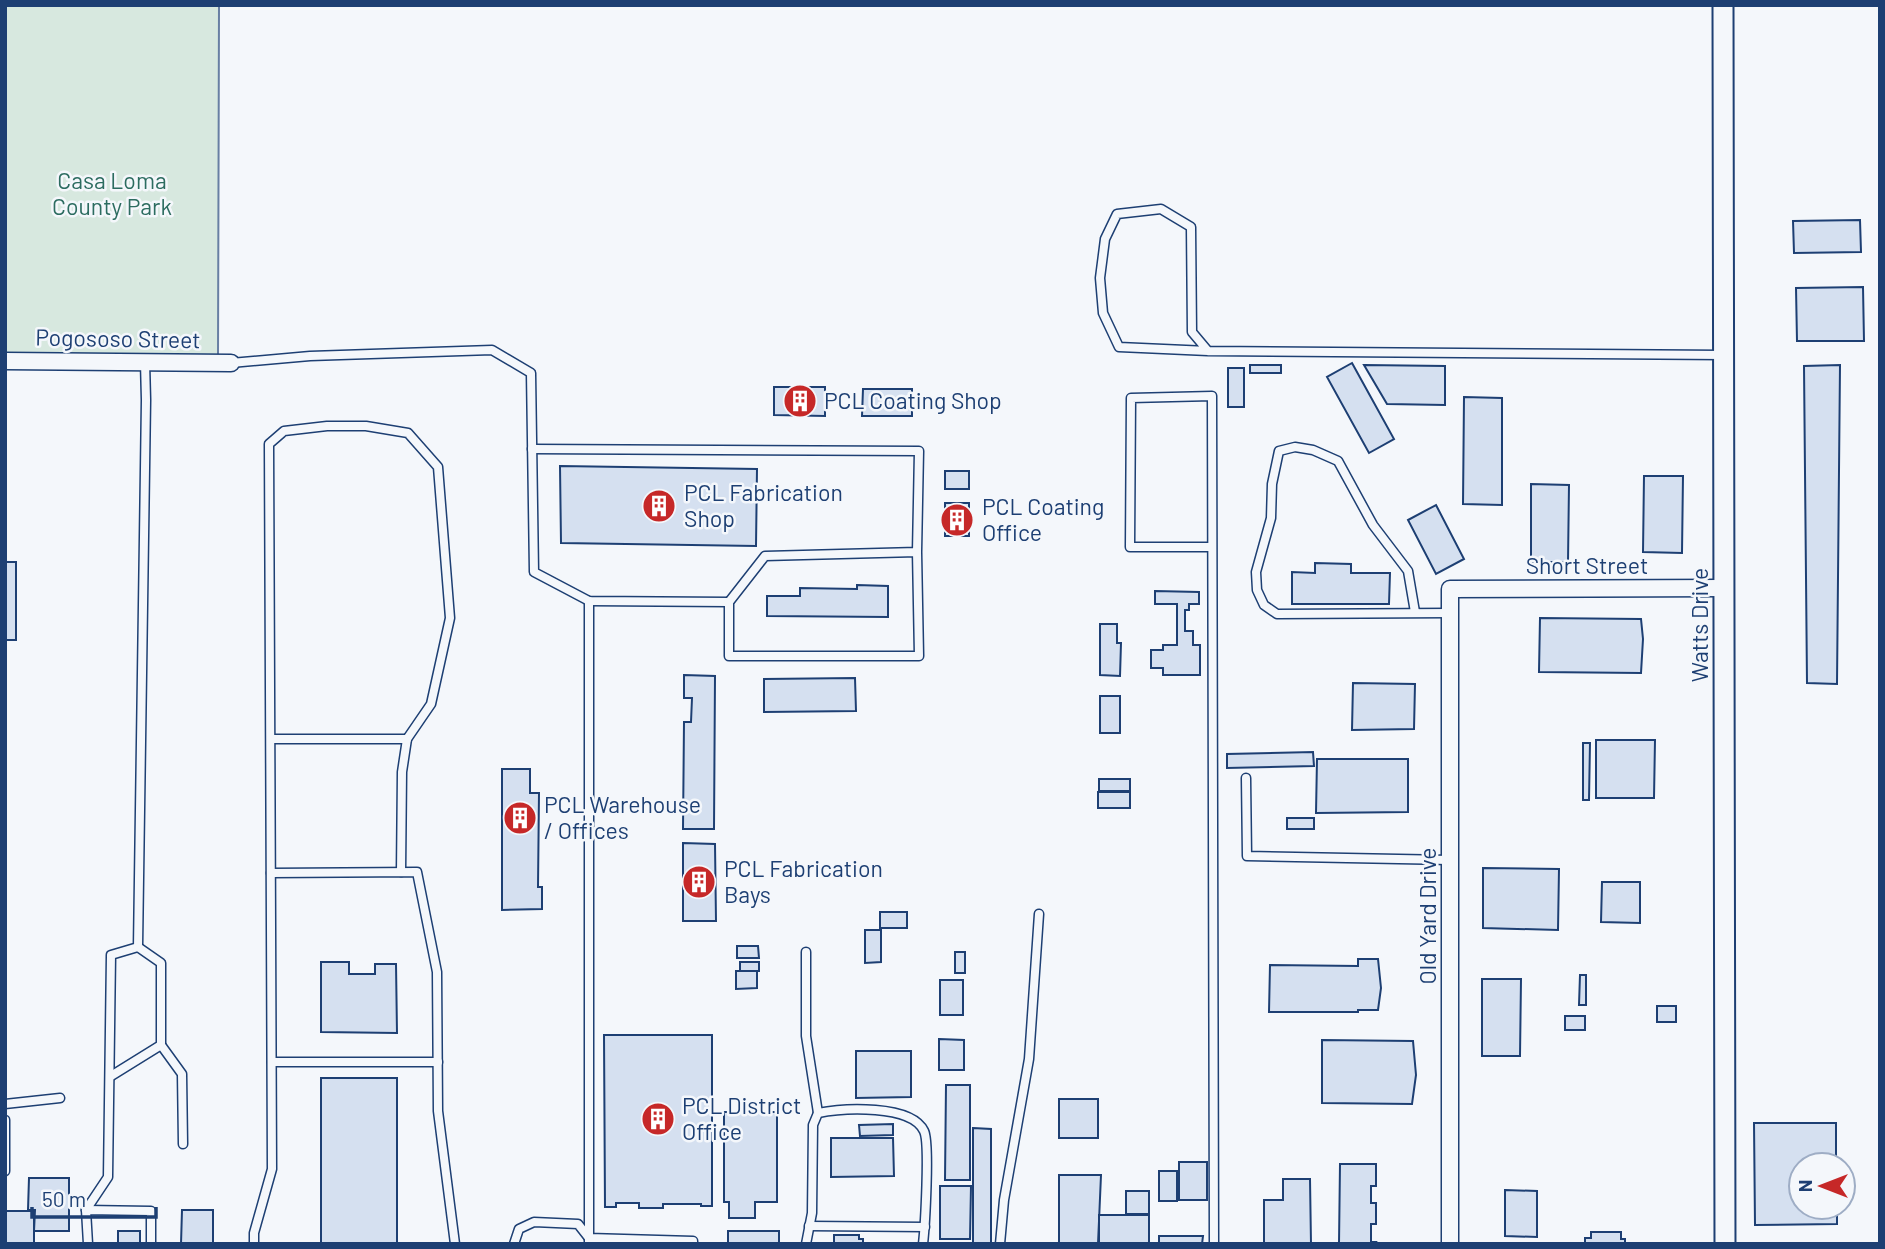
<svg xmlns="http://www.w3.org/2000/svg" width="1885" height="1249" font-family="Barlow,sans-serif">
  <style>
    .green { fill: #d7e8df; stroke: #687fa3; stroke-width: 2 }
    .building { fill: #d5e0f0; stroke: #1d3f73; stroke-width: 2 }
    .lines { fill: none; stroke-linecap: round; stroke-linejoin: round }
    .service-casing { stroke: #1d3f73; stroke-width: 11 }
    .minor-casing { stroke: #1d3f73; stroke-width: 19 }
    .tertiary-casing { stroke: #1d3f73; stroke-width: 23 }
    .service { stroke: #f4f7fb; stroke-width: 8 }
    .minor { stroke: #f4f7fb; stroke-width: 16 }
    .tertiary { stroke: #f4f7fb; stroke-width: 19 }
    .labels { text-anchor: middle; stroke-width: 5; stroke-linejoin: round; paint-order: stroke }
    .park-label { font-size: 23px; fill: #2c6c60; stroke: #f4f7fb }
    .street-label { font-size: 23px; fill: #1d3f73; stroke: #f4f7fb }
    .poi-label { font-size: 23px; fill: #1d3f73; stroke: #f4f7fb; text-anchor: start }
  </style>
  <rect width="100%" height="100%" fill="#f4f7fb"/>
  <polygon class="green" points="5,5 219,5 218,357 5,357"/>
  <g class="building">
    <polygon points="1860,220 1861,252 1794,253 1793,221"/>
    <polygon points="1863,287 1864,341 1797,341 1796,288"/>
    <polygon points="1352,363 1394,439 1369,453 1327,377"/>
    <rect x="1250" y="365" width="31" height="8"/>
    <polygon points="1364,365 1445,366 1445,405 1387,404"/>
    <polygon points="1840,365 1837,684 1807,683 1804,366"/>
    <rect x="1228" y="368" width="16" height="39"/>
    <polygon points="774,387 825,387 825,416 774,415"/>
    <polygon points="863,389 912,389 912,416 862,416"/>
    <polygon points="1464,397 1502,398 1502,505 1463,504"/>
    <polygon points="560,466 757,469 756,546 561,543"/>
    <rect x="945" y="471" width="24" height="18"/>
    <polygon points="1644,476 1683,476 1682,553 1643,552"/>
    <polygon points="1531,484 1569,485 1568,562 1531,562"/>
    <rect x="945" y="503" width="24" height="33"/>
    <polygon points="1436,505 1464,559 1436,574 1408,520"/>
    <rect x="5" y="562" width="11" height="78"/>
    <polygon points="1315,563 1351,564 1351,573 1390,573 1389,604 1292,604 1292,572 1315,573"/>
    <polygon points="857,585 888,586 888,617 767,616 767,596 800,596 800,588 857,589"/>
    <polygon points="1155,591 1199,592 1199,604 1189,604 1189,610 1185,610 1185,631 1193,631 1193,645 1200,645 1200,675 1163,675 1163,668 1151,668 1151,650 1163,650 1163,645 1177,645 1177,604 1155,604"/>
    <polygon points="1540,618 1641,619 1643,639 1641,673 1539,672"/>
    <polygon points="1100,624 1117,624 1117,643 1121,643 1120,676 1100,675"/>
    <polygon points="684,675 715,676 714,829 683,829 684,722 691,722 692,698 684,698"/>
    <polygon points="855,678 856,711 764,712 764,679"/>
    <polygon points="1353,683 1415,684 1414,729 1352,730"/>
    <rect x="1100" y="696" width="20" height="37"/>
    <polygon points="1596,740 1655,740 1654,798 1596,798"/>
    <polygon points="1583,743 1590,743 1589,800 1583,800"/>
    <polygon points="1313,752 1314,766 1227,768 1227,754"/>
    <polygon points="1317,759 1408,759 1408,812 1316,813"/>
    <polygon points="502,769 530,769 530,793 539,793 538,887 542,887 542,909 502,910"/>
    <rect x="1099" y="779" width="31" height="12"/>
    <rect x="1098" y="792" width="32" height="16"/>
    <rect x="1287" y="818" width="27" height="11"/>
    <polygon points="683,843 715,844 716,921 683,921"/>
    <polygon points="1483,868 1559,869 1558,930 1483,928"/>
    <polygon points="1602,882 1640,882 1640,923 1601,922"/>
    <rect x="880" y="912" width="27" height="16"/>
    <polygon points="865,930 881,930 881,962 865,963"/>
    <polygon points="737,946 758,946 759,958 737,958"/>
    <rect x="955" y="952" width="10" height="21"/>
    <polygon points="1358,959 1378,959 1381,988 1378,1010 1358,1010 1358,1012 1269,1012 1270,965 1358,966"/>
    <polygon points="321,962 349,962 349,974 375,974 375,964 396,964 397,1033 321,1032"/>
    <rect x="740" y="962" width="19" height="9"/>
    <polygon points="736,971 757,971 757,988 736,989"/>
    <polygon points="1580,975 1586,975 1586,1005 1579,1005"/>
    <polygon points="1482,979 1521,979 1520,1056 1482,1056"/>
    <rect x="940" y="980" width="23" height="35"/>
    <rect x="1657" y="1006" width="19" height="16"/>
    <rect x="1565" y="1016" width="20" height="14"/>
    <polygon points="604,1035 712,1035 712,1206 701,1206 701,1204 663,1204 663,1208 639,1208 639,1203 616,1203 616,1207 605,1207"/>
    <polygon points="939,1039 964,1040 964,1070 939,1070"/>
    <polygon points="1322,1040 1413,1041 1416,1075 1412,1104 1322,1103"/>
    <polygon points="856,1051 911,1051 911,1097 856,1098"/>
    <rect x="321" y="1078" width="76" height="166"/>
    <polygon points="946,1085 970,1085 970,1180 945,1180"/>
    <rect x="1059" y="1099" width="39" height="39"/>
    <polygon points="724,1112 777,1112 777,1202 755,1202 755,1218 729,1218 729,1202 724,1202"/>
    <polygon points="1754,1123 1836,1123 1836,1165 1801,1165 1801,1207 1837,1207 1837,1224 1755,1225"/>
    <polygon points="893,1124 893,1135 860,1136 859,1125"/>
    <polygon points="973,1128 991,1129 991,1244 973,1244"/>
    <polygon points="831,1138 893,1138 894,1176 831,1177"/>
    <rect x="1179" y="1162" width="28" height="38"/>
    <polygon points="1340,1164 1376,1164 1376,1186 1371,1186 1371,1203 1376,1203 1376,1224 1371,1224 1371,1242 1376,1242 1375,1244 1339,1244"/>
    <rect x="1159" y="1171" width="18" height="30"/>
    <polygon points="1059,1175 1101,1175 1098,1244 1059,1244"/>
    <polygon points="29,1178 69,1178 69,1231 34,1231 35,1210 28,1210"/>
    <polygon points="1283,1179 1310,1179 1311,1244 1264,1244 1264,1200 1283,1200"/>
    <polygon points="940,1186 971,1186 970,1239 940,1239"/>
    <polygon points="1505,1190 1537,1191 1537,1237 1505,1236"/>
    <rect x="1126" y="1191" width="23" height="23"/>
    <polygon points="182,1210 213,1210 213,1244 181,1244"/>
    <rect x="5" y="1211" width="29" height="33"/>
    <rect x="1099" y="1215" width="50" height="29"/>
    <rect x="118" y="1231" width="22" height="13"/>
    <rect x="728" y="1231" width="51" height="13"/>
    <polygon points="1591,1232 1621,1232 1621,1239 1625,1239 1625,1244 1585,1244 1585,1238 1591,1238"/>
    <polygon points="834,1235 859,1235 859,1239 863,1239 863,1244 834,1244"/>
    <polygon points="1159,1236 1203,1236 1202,1244 1159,1244"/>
  </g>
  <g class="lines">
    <defs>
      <g id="service">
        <polyline points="1208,351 1192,332 1191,227 1161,209 1117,214 1105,239 1100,278 1103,313 1119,347 1208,351 1724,355"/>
        <polyline points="231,363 310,356 492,350 531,373 534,572 589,601 729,602"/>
        <polyline points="532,449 919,451 917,552 919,656 729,656 729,602 765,556 917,552"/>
        <polyline points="1212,547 1130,547 1131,398 1212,396 1214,1244"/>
        <polyline points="1415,612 1408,571 1373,525 1338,461 1313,450 1295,447 1279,451 1272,484 1271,518 1256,572 1257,590 1264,605 1277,614 1450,613"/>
        <polyline points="271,739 407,739"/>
        <polyline points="1246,778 1247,856 1450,860"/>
        <polyline points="271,873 417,872 437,972 438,1111 455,1244"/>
        <polyline points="806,952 806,1036 818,1113"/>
        <polyline points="161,1045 182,1074 183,1144"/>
        <polyline points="272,1062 438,1062"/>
        <polyline points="111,1076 161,1045 161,963 138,947"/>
        <polyline points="5,1104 60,1098"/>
        <polyline points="5,1120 5,1171"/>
        <polyline points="86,1210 108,1177 111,955 138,947 146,400 145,362"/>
        <polyline points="809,1226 925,1227"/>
        <polyline points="88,1244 86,1210 151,1211 151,1244"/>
        <polyline points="254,1244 254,1233 272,1169 269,444 284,431 327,426 366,426 408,433 438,467 450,618 431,704 407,739 402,772 401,872"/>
        <polyline points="514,1244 519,1229 534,1222 578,1224 589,1238 693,1241 693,1244"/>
        <polyline points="589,1244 589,601"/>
        <path d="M806,1244L812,1213L813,1125L818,1113C843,1108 911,1104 924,1131C930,1143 925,1226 923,1244"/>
        <polyline points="1000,1244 1004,1200 1029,1059 1039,914"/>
      </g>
      <g id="minor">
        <polyline points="5,361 231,363"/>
        <polyline points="1450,1244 1450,589 1724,588"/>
      </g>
      <polyline id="tertiary" points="1723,5 1725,1244"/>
    </defs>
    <use href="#service" class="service-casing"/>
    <use href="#minor" class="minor-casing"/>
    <use href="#tertiary" class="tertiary-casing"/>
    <use href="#service" class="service"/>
    <use href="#minor" class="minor"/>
    <use href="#tertiary" class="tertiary"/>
  </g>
  <defs>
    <symbol id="building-disc" viewBox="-11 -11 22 22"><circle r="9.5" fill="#c62828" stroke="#f4f7fb"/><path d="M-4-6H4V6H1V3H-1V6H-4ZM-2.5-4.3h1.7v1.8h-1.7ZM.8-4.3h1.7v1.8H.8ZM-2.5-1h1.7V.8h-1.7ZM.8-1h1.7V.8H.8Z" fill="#fff"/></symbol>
  </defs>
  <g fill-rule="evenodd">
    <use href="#building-disc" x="781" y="382" width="38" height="38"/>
    <use href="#building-disc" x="640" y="487" width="38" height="38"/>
    <use href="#building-disc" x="938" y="501" width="38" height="38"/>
    <use href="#building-disc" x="501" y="799" width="38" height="38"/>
    <use href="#building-disc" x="680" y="863" width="38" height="38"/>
    <use href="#building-disc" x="639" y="1100" width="38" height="38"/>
  </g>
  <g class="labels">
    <g class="park-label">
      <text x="112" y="189">Casa Loma<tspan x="112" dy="26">County Park</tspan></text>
    </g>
    <g class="street-label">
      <text transform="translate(118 339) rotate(1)" y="8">Pogososo Street</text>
      <text x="1587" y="574">Short Street</text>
      <text transform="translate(1700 625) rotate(-90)" y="8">Watts Drive</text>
      <text transform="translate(1428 916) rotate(-90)" y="8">Old Yard Drive</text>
    </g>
    <g class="poi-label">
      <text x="824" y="409">PCL Coating Shop</text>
      <text x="684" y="501">PCL Fabrication<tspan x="684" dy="26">Shop</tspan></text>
      <text x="982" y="515">PCL Coating<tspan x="982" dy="26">Office</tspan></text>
      <text x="544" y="813">PCL Warehouse<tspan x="544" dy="26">/ Offices</tspan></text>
      <text x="724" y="877">PCL Fabrication<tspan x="724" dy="26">Bays</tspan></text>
      <text x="682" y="1114">PCL District<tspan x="682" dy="26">Office</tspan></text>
    </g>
  </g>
  <rect width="1885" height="1249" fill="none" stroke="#1d3f73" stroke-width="14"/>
  <g transform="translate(1822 1186) rotate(270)"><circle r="33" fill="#f4f7fb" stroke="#9eadc5" stroke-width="2"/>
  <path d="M0-5L12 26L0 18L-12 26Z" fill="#c62828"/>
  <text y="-10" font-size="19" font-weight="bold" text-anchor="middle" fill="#1d3f73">N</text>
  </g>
  <path d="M32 1207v10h124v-10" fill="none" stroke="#1d3f73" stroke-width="3.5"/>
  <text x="42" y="1207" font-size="21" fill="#1d3f73" stroke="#f4f7fb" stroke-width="5" paint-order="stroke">50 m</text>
</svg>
